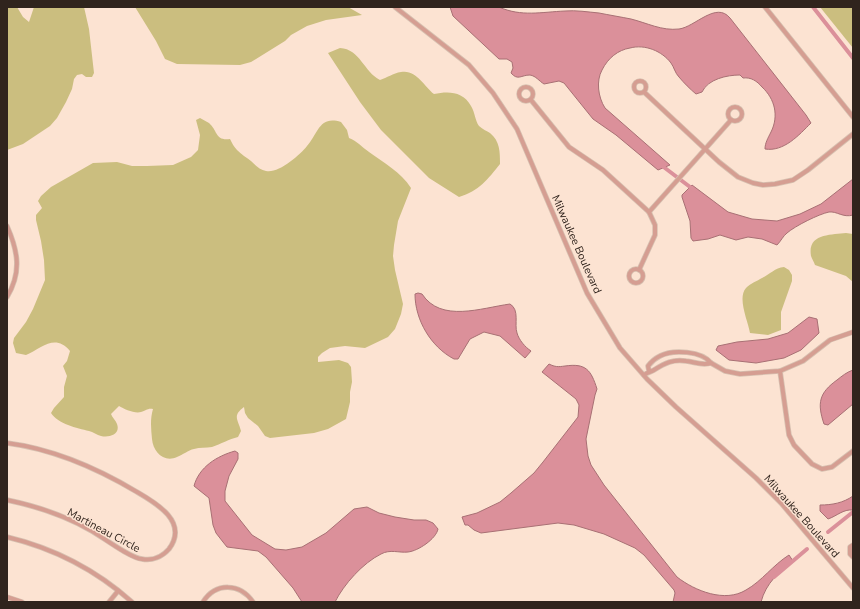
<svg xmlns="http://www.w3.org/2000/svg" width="860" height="609" font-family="'Nunito Sans',sans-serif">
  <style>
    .green { fill: #cbbe7f }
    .water { fill: #db909a; stroke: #a87074 }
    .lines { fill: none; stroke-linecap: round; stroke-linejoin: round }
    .canal { stroke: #db909a; stroke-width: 4 }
    .minor-casing { stroke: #d7c1b1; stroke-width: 5.5 }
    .minor { stroke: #d59e92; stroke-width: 4 }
    .labels { text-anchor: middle; stroke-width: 3; stroke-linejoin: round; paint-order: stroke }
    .street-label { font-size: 11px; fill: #30241d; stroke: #fce3d2 }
  </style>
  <rect width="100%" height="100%" fill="#fce3d2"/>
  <g class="green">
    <polygon points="7,7 17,7 23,17 29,22 34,7 84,7 89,29 94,73 92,77 86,77 82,74 77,75 74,79 72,89 66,102 57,118 50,126 23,144 7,150"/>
    <polygon points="135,7 348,7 362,15 326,20 307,26 291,35 285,41 251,62 240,65 177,64 165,59 156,41"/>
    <polygon points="820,7 853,7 853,48"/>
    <path d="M340,48C360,49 364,72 380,80C387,78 393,73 401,72C416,69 424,86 434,94C448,91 463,91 471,106C475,112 475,121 479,126C482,129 487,131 490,133C500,141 500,152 500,164C488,179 479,191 459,197L429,178L381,130L360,102L328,53Z"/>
    <path d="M200,118C203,120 206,121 209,123C218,131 215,141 230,139C232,143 234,147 237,150C241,154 247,158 251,161C255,165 260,170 266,171C278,174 300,155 307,146C318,134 319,115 341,122L347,130L349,138C357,141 362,147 369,152C384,163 401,172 411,188L398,221L394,245L393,256L395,270L403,304L401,314L395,329L388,337L365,348L345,346L330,348L322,353L318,357V362L339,360L348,363L351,367L352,382L350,392V402L346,419L328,429L314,433L270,438L265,436L258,426L248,418L245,413L244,407C232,416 238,419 241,431L238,437C229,439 221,444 212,447C206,448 200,447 194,449C188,450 183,455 177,457C164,463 153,452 152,439C151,429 150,419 153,409C147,408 146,411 141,412C135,414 124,409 119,406L111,414C112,417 116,421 117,424C121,435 108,438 101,436C97,435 93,432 89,431C77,428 58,424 51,413L54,408L64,397V387L67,376L63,366L67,361L70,351C55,333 42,348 26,355L16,353L13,343L14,338L26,322L33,309L45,280L44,260L41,241L36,220V215L42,208L38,201L41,196L51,187L93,163L117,162L132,166H147L173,165L191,157L198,150L200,135L196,120Z"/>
    <path d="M846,233L853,234V282L846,276L815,265C814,262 812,259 811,256C807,233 832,235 846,233Z"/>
    <path d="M784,267L789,270L792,275V281L781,312V330L768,335L750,333C748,321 737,298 746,288C751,283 757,281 762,278C770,274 775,268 784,267Z"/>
  </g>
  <g class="water">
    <path d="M450,7H499C521,17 542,12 565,11C576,10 588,12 599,13C609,15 621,17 631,19C647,23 662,31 679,29C695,27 716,1 730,18L806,115L811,123C799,135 784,152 765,149C765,143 768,138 771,132C779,116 775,99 762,87C757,81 751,77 743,78L740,75C727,75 708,79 702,92L696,94C690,89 684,83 679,77C675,73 674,67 671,63C662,51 645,44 630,48C618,50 608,58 602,70C596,81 598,97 605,108L670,165L658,170L616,135L593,119L564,83L559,81L544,84C539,81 536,76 530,75C521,75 518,81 511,73L513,68L512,62L507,59H499L453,16Z"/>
    <path d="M853,179V215C843,218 837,211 829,212C819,214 795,226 787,233C783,236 781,241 777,245L762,239L748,237L736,240L720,235L708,239L693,241L691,238L690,221L682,197V195L692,185L728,212L752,219L777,221L800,214L821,204Z"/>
    <path d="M418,293L422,294C441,323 481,308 510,304C520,310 514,324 517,333C519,340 525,347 531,351L525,358L500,336L484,332L470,339L458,359H454C431,347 415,320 415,294Z"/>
    <polygon points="809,317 817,319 819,333 801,350 784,358 756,363 729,360 716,350 718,346 737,342 768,339 788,333"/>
    <path d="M549,364C555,367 558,367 565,366C586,363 591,370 597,389L595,395L586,439L588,456L591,465L604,485L677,577C695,591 725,603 746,590C762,581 773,565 789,555L793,561C779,572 766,583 761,602H673L675,593L674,590L644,555L635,548L604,534L574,525L558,523L481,533L474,530L468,525H465L462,517L477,513L500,502L511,493L534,473L543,462L578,417L579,405L576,399L542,372Z"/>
    <path d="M853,370V404L828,425L824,424C817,403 819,393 837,380C842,376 847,372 853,370Z"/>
    <path d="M235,451L238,453V459L229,476L225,491V501L252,535L275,549L286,550L302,547L326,533L354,509L367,507L379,513L395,517L414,520H426L433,523L438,529C436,539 418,551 408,552C399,553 390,549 381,554C363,563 344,584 335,602H302L293,588L266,557L258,551L227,547L223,542L216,533L213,525L209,498L194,486C199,467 217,456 235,451Z"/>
    <path d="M853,496V510C843,509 837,516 828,519L820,511V505C832,505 843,503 853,496Z"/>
  </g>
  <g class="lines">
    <g class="canal">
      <polyline points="813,7 853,58"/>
      <polyline points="661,165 694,190"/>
      <polyline points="828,532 853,512"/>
      <polyline points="774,577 807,549"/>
    </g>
    <defs>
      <g id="minor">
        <polyline points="395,7 469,65 493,93 517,129 587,293 620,348 647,379 676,407 756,478 781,503 853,588"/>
        <polyline points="765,7 853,117"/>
        <circle cx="640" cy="87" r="6"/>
        <circle cx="526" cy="94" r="7"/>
        <polyline points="644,92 719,162 738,177 753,183 763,185 775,184 793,180 808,170 853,134"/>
        <polyline points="531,100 569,147 603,170 649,212 655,225 655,235 639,270"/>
        <circle cx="735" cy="114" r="7"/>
        <polyline points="649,212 731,120"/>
        <path d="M7,226C18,251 22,272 7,297"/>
        <circle cx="636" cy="276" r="7"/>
        <polyline points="711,363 725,371 740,374 780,371 803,361 830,340 853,332"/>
        <polyline points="780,371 789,435 794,445 812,464 822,469 832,467 853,451"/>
        <path d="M644,375C648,372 651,372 654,370C665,363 673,359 686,361C695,362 702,366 711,363C702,351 673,349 660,356C656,358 651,362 648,366L649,371"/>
        <path d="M7,443C53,449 97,468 137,492C156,503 189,522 169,549C162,557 152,561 142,559C130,558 104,538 92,531C66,516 36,506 7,500"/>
        <path d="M7,537C53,548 96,570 132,602"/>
        <polyline points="853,545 850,547 850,554 853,557"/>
        <polyline points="7,597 22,602"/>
        <polyline points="109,602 118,591"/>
        <path d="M203,602C216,582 240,583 253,602"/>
      </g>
    </defs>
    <use href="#minor" class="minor-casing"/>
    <use href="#minor" class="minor"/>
  </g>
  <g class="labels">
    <g class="street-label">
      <text transform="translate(577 244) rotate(66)" y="4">Milwaukee Boulevard</text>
      <text transform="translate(802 516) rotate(48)" y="4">Milwaukee Boulevard</text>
      <text transform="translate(104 530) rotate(28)" y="4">Martineau Circle</text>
    </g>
  </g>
  <rect width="860" height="609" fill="none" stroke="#30241d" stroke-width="16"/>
</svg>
